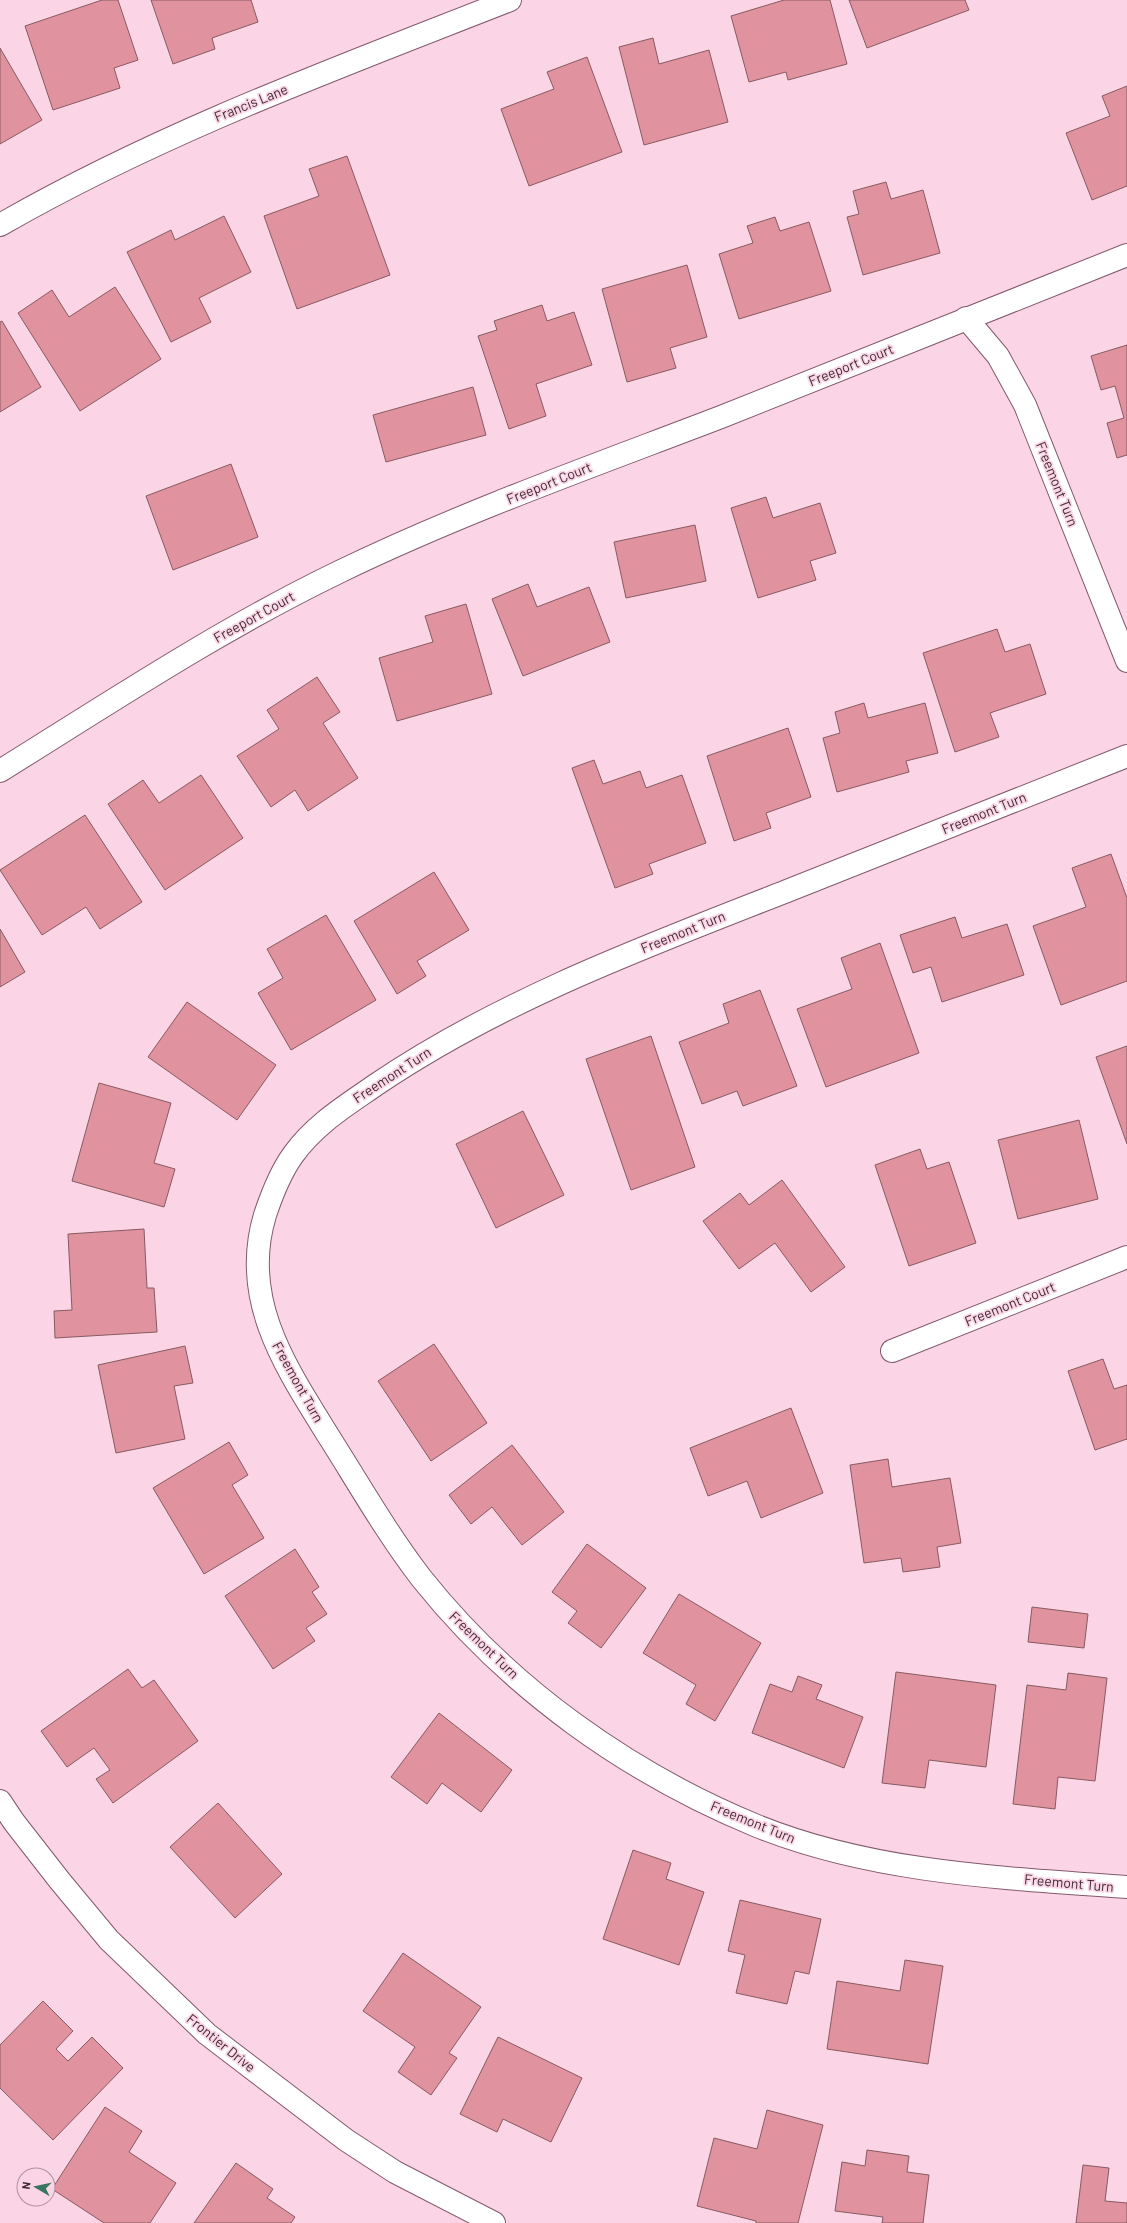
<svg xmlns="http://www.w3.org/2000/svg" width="1127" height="2223" font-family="Barlow,sans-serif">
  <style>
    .building { fill: #e0939f; stroke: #875a61 }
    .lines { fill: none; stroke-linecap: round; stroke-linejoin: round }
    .minor-casing { stroke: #82596c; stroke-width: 24 }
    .minor { stroke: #fff; stroke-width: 22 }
    .labels { text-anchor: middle; stroke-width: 3.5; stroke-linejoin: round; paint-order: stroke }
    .street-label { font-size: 14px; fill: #3f2c35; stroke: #fbd5e5 }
  </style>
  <rect width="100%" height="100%" fill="#fbd5e5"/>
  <g class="building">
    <polygon points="102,0 118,0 138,60 114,68 120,88 53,110 25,26"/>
    <polygon points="151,0 251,0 258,22 212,38 215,49 173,64"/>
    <polygon points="784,0 830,0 847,64 788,80 786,72 749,82 731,16"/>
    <polygon points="849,0 965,0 969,10 867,48"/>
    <polygon points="653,38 659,64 709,50 728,122 644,145 619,47"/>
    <polygon points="0,48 42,120 0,144"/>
    <polygon points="587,57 622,152 529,186 501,109 554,89 547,72"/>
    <polygon points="1127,86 1127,186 1092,200 1066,133 1110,116 1102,96"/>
    <polygon points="347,156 390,275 297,309 264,216 319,196 309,169"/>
    <polygon points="886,182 891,199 923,190 940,253 863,275 847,217 859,214 853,191"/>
    <polygon points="224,216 251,272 199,298 211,322 171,342 127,252 171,230 175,240"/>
    <polygon points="775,217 780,231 809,222 831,291 739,319 719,254 753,243 747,226"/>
    <polygon points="687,265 707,337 670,348 676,368 627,382 602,289"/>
    <polygon points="115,287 161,359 80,411 18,313 52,290 69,317"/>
    <polygon points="542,305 547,321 574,312 592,365 536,384 546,416 509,429 478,336 497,330 494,321"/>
    <polygon points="2,321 41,387 0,412 0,322"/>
    <polygon points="1127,345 1127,455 1117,458 1107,423 1124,418 1115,386 1101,390 1091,356"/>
    <polygon points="473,387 486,435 386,462 373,415"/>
    <polygon points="231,464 258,537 173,570 146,496"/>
    <polygon points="766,497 773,518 820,503 836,553 810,561 816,580 758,598 731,508"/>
    <polygon points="695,525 706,581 626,598 614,542"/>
    <polygon points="528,584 537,607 589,587 610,642 523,676 492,599"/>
    <polygon points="466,604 492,694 397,721 379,658 433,642 425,616"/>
    <polygon points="997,629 1005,652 1030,644 1046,694 990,713 999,737 955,752 923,653"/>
    <polygon points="317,677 340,712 323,723 358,778 308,811 295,790 271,807 237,756 279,729 267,710"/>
    <polygon points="864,703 868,718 925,703 938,753 906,761 909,772 837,792 823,738 840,733 835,712"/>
    <polygon points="788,728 811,797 766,813 771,828 734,841 707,756"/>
    <polygon points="594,760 603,784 640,771 646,788 682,775 706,843 649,864 653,874 615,888 572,768"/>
    <polygon points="201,775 243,838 165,890 108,804 143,780 159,803"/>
    <polygon points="85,815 142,902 100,929 86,907 42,935 0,870"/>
    <polygon points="1111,854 1127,898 1127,981 1061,1005 1033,926 1086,907 1072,868"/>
    <polygon points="434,872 469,930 417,961 426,976 397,994 354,921"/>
    <polygon points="326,915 376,1000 291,1050 258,993 283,978 267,949"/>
    <polygon points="955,917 962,938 1007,924 1024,975 942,1002 931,967 913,973 900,935"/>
    <polygon points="0,929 25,972 0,987"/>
    <polygon points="880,943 919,1053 826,1087 797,1009 852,989 841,958"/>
    <polygon points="760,990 797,1086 743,1106 737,1091 702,1104 679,1042 729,1023 723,1004"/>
    <polygon points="187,1002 276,1065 237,1120 148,1057"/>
    <polygon points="651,1036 695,1167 631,1190 586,1059"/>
    <polygon points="1127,1046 1127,1144 1096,1057"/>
    <polygon points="99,1083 171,1103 154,1163 175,1169 164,1207 72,1181"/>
    <polygon points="523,1111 564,1195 496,1228 456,1144"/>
    <polygon points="1079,1120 1098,1199 1018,1219 998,1140"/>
    <polygon points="920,1149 927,1169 949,1162 976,1243 909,1266 875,1165"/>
    <polygon points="782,1180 845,1267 811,1292 775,1243 739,1269 703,1221 740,1193 749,1205"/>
    <polygon points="144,1229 147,1288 154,1288 157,1332 55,1338 54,1311 72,1310 68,1234"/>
    <polygon points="434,1344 487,1423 431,1461 378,1381"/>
    <polygon points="185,1346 193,1383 174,1386 185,1439 116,1453 98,1365"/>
    <polygon points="1103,1359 1114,1389 1127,1385 1127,1439 1095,1450 1068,1371"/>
    <polygon points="791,1408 823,1493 761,1518 747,1481 708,1496 690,1448"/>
    <polygon points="229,1442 248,1475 232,1485 264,1538 204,1574 153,1488"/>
    <polygon points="512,1445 564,1512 522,1545 492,1507 471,1524 449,1495"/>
    <polygon points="888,1459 892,1487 950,1478 961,1543 937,1547 940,1567 903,1572 901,1558 864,1563 850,1465"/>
    <polygon points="587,1544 646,1588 601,1648 568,1623 577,1611 552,1592"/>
    <polygon points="295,1549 319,1587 312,1592 327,1614 306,1628 315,1641 273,1669 225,1596"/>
    <polygon points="679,1594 761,1643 715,1721 686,1704 696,1685 643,1653"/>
    <polygon points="1032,1607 1088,1614 1084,1648 1028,1642"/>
    <polygon points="128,1669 142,1688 154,1680 198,1741 113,1803 96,1779 110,1770 94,1748 67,1767 41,1731"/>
    <polygon points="896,1672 996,1685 986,1767 929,1760 925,1788 882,1783"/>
    <polygon points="1068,1673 1107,1678 1095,1781 1058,1777 1055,1809 1013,1804 1027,1685 1066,1690"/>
    <polygon points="798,1676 822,1685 816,1699 863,1717 844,1768 752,1733 770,1684 792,1692"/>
    <polygon points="439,1713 512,1770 481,1812 442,1783 427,1804 391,1777"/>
    <polygon points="218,1803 282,1874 235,1918 170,1847"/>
    <polygon points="633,1850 671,1863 666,1879 704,1892 679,1965 603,1939"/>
    <polygon points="740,1900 821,1919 809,1974 795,1971 787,2004 736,1993 745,1955 728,1951"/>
    <polygon points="403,1953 481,2007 449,2053 457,2058 431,2095 398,2072 415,2047 363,2011"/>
    <polygon points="905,1960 943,1966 928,2064 827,2049 837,1981 900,1991"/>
    <polygon points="43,2001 73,2031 56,2049 68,2061 92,2037 123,2068 53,2140 0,2088 0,2045"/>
    <polygon points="498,2037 582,2078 551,2142 503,2119 497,2132 460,2114"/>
    <polygon points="105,2107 142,2131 129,2152 176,2183 150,2223 104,2223 52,2189"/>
    <polygon points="767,2110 823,2125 798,2223 756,2223 756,2221 697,2206 714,2138 757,2149"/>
    <polygon points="867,2150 909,2156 907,2172 929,2175 923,2223 882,2223 883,2217 835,2211 842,2162 865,2166"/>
    <polygon points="236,2163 273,2189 267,2198 295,2217 291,2223 194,2223"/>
    <polygon points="1083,2165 1109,2168 1105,2201 1127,2203 1127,2223 1076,2223"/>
  </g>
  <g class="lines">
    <defs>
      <g id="minor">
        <path d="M0,225C162,132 337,68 510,0"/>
        <polyline points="966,318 998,356 1025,405 1127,661"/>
        <path d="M1127,756C1014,801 900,846 787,891C647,946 503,999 377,1084C347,1105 315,1124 293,1155C280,1173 272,1194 265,1215C239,1301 287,1369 331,1440C360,1486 388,1535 422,1579C509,1688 628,1773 757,1826C873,1873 1004,1878 1127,1887"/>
        <path d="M0,771C111,702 221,629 339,572C463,512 593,466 721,417C857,364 991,308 1127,255"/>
        <polyline points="892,1351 1127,1257"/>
        <polyline points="0,1801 14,1822 60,1881 109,1940 207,2034 346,2140 395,2172 494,2223"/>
      </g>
    </defs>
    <use href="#minor" class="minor-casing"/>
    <use href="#minor" class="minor"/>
  </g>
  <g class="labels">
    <g class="street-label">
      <text transform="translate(251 103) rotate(-22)" y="5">Francis Lane</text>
      <text transform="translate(851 365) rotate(-22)" y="5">Freeport Court</text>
      <text transform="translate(549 483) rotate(-22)" y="5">Freeport Court</text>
      <text transform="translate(1057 484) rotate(68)" y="5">Freemont Turn</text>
      <text transform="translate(254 617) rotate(-29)" y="5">Freeport Court</text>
      <text transform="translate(984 813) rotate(-22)" y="5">Freemont Turn</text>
      <text transform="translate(683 932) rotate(-22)" y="5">Freemont Turn</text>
      <text transform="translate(392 1075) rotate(-33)" y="5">Freemont Turn</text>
      <text transform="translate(1010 1304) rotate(-22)" y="5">Freemont Court</text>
      <text transform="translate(298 1382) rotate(61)" y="5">Freemont Turn</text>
      <text transform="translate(484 1645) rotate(44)" y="5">Freemont Turn</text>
      <text transform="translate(753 1822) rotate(22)" y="5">Freemont Turn</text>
      <text transform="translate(1069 1883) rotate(5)" y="5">Freemont Turn</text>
      <text transform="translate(221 2043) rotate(39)" y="5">Frontier Drive</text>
    </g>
  </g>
  <g transform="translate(36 2187) rotate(279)"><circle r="19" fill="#fbd5e5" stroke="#b0919f"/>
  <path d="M0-3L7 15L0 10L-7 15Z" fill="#397662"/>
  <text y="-6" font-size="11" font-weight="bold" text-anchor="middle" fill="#3f2c35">N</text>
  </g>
</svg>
